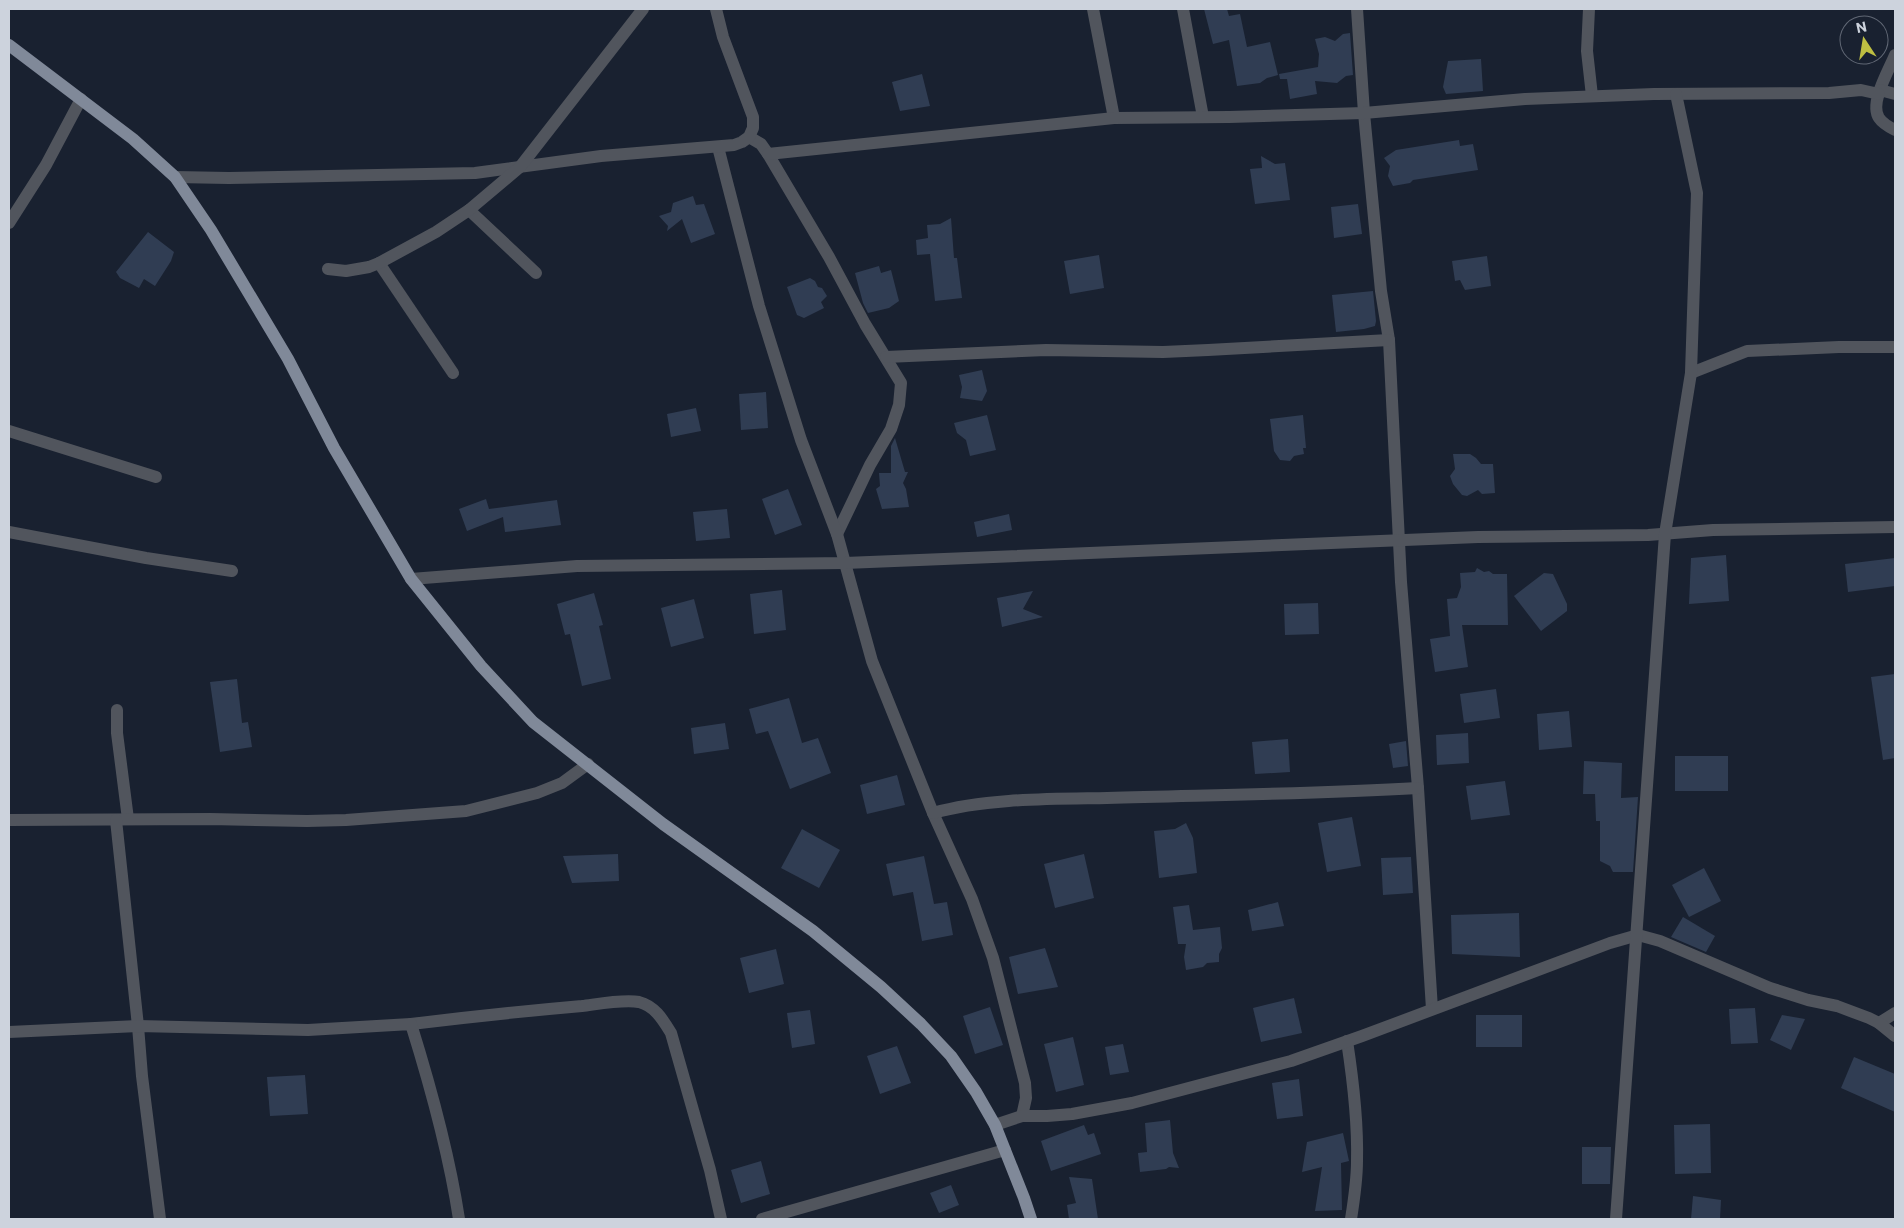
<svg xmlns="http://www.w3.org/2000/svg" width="1904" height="1228" font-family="Commissioner,sans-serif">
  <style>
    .building { fill: #303d53 }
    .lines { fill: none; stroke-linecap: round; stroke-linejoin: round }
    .minor { stroke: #51555d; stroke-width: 12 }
    .major { stroke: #808999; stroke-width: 12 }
  </style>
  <rect width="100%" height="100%" fill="#192130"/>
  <g class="building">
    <polygon points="1204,9 1227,9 1229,16 1240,14 1247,47 1270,42 1278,75 1267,78 1260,83 1237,86 1229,40 1213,44"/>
    <polygon points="1350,33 1353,75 1346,76 1337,83 1315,81 1317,94 1290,99 1287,79 1280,79 1279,74 1318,67 1319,54 1315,39 1325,37 1335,41 1343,34"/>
    <polygon points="1481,59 1483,91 1446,94 1443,87 1448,61"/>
    <polygon points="922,74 930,106 900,111 892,82"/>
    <polygon points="1459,140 1460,146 1473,144 1478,170 1413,180 1410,183 1393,186 1388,176 1390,166 1384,158 1396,150"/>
    <polygon points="1261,156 1275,164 1285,163 1290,200 1255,204 1250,169 1262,168"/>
    <polygon points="693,196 696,205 704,204 715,234 691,243 682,219 667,231 668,226 659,216 671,212 673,203"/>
    <polygon points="1358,204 1362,234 1334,238 1331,207"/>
    <polygon points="951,218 954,258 957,258 962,298 935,301 930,254 917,255 916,240 928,238 927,225 940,224"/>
    <polygon points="148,232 174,252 171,261 155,286 144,279 139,288 120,278 116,272"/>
    <polygon points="1099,255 1104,288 1070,294 1064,261"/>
    <polygon points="1487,256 1491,286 1465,290 1460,280 1455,281 1452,261"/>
    <polygon points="879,266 881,273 891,270 899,301 889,308 868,313 863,303 855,273"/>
    <polygon points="810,278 815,281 818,287 822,288 827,296 821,302 824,308 804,318 797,315 787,287"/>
    <polygon points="1373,291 1376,321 1375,326 1364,329 1336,332 1332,295"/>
    <polygon points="982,370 987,391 982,401 960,398 962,387 959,375"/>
    <polygon points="766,392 768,428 741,430 739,394"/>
    <polygon points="696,408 701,431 671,437 667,414"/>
    <polygon points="987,415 996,450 970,456 966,440 957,433 954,423"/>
    <polygon points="1303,415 1306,448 1303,448 1304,454 1294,456 1290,461 1280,460 1274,451 1270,419"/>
    <polygon points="895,438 905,472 908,472 903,483 906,489 909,507 882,509 876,489 880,486 879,473 891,473 891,446"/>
    <polygon points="1453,454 1470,454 1476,458 1481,464 1493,464 1495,493 1482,494 1478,490 1467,496 1462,495 1453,484 1450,476 1455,469"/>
    <polygon points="788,489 802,525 775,535 762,499"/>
    <polygon points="486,499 489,509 557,500 561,525 505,532 503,517 467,531 459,509"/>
    <polygon points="727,509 730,538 696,541 693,512"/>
    <polygon points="1009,514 1012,530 977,537 974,522"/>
    <polygon points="1726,555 1729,601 1689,604 1691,558"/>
    <polygon points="1895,558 1895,586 1848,592 1845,564"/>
    <polygon points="1477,568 1484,572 1489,571 1493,574 1507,574 1508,625 1462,625 1468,667 1435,672 1430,639 1450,636 1447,599 1457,598 1461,587 1460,573 1475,572"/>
    <polygon points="1544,573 1553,574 1567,604 1567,611 1541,631 1514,596"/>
    <polygon points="782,590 786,630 754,634 750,594"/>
    <polygon points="1033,591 1023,609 1043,617 1002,627 997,598"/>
    <polygon points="594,593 603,625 599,626 611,679 582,686 570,634 565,635 557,604"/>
    <polygon points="694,599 704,638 671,647 661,608"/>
    <polygon points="1318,603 1319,634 1285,635 1284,604"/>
    <polygon points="1895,674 1895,758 1883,760 1871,677"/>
    <polygon points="237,679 242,723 248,722 252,747 220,752 210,682"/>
    <polygon points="1496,689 1500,718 1464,723 1460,694"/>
    <polygon points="789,698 802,743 818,738 831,773 790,789 768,731 756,734 749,709"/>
    <polygon points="1569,711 1572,747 1539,750 1537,714"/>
    <polygon points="725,723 729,749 694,754 691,728"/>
    <polygon points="1468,733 1469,763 1437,765 1436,735"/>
    <polygon points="1288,739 1290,772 1255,774 1252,742"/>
    <polygon points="1406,741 1408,766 1393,768 1389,744"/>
    <rect x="1675" y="756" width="53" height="35"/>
    <polygon points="1584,761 1622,763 1621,798 1638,797 1633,872 1613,872 1610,866 1600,861 1600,821 1596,821 1595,794 1583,794"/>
    <polygon points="897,775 905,805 867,814 860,785"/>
    <polygon points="1505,781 1510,815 1471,820 1466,786"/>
    <polygon points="1352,817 1361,866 1327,872 1318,823"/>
    <polygon points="1186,823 1193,838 1197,873 1159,878 1154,831 1175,829"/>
    <polygon points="802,829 840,850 819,888 781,868"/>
    <polygon points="618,854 619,881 572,883 563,856"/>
    <polygon points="1084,854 1094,898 1055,908 1044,864"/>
    <polygon points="924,856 934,904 947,902 953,935 922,941 913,892 893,896 886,864"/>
    <polygon points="1411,857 1413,893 1383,895 1381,858"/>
    <polygon points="1704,868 1721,901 1689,917 1672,885"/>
    <polygon points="1278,902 1284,926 1252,931 1248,910"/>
    <polygon points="1189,905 1193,930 1220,927 1222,948 1219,954 1219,962 1207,963 1203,967 1186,970 1184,957 1186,944 1178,944 1173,907"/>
    <polygon points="1519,913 1520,957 1452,954 1451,915"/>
    <polygon points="1683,917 1715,936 1706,952 1671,937"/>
    <polygon points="1045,948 1058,987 1018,994 1009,957"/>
    <polygon points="776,949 784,984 749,993 740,958"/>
    <polygon points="1294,998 1302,1033 1261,1042 1253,1008"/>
    <polygon points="990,1007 1003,1045 975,1054 963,1016"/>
    <polygon points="1755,1008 1758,1043 1731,1044 1729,1009"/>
    <polygon points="810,1010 815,1044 792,1048 787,1013"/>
    <rect x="1476" y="1015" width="46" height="32"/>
    <polygon points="1782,1015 1805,1019 1791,1050 1770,1040"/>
    <polygon points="1073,1037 1084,1085 1056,1092 1044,1044"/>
    <polygon points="1123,1044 1129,1072 1110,1075 1105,1047"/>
    <polygon points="897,1046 911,1083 880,1094 867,1056"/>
    <polygon points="1854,1057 1895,1074 1895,1112 1841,1088"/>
    <polygon points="305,1075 308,1114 270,1116 267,1077"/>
    <polygon points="1299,1079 1303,1116 1277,1119 1272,1083"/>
    <polygon points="1170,1120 1173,1153 1179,1168 1169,1167 1166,1169 1140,1172 1138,1153 1147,1152 1145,1123"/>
    <polygon points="1710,1124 1711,1173 1675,1174 1674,1125"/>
    <polygon points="1084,1125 1088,1135 1094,1133 1101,1154 1051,1171 1041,1141"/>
    <polygon points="1343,1133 1349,1161 1341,1163 1342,1210 1315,1211 1322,1167 1302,1172 1307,1142"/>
    <polygon points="1582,1147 1611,1147 1610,1184 1582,1184"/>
    <polygon points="761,1161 770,1194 741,1203 731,1170"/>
    <polygon points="1069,1177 1092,1179 1098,1219 1069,1219 1067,1205 1076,1203"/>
    <polygon points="951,1185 959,1205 939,1213 930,1193"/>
    <polygon points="1693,1196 1721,1200 1720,1219 1691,1219"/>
  </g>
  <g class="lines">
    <g class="minor">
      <polyline points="1093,9 1114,118"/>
      <polyline points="1183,9 1203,117"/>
      <polyline points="1357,9 1364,113 1381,291 1389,340 1401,582 1418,788 1432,1009"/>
      <polyline points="1589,9 1587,51 1592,96"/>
      <path d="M1895,55C1889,70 1869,103 1879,118C1883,124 1889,127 1895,130"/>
      <polyline points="1880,90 1895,94"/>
      <polyline points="749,137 761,144 768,154 829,257 865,324 901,383 899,405 891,429 870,465 837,534"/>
      <polyline points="718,147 759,306 801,440 837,534 872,661 933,813 972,899 993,958 1025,1083 1026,1098 1022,1116"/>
      <polyline points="768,154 1114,118 1229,117 1364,113 1525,99 1654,94 1829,93 1861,90 1879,94"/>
      <polyline points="175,177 229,178 475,173 601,156 734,145 742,142 749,137 753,128 753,117 723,37 716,9"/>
      <polyline points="469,210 536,273"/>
      <polyline points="9,223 46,165 81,99"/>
      <polyline points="379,263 453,373"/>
      <polyline points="328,269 346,271 369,267 379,263 436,232 469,210 520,167 643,9"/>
      <polyline points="886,357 1046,350 1163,352 1208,350 1389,340"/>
      <polyline points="1691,373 1747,351 1839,347 1895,347"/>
      <polyline points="9,431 156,477"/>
      <polyline points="9,532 146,558 232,571"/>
      <polyline points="411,579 577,566 845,563 1478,537 1648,535 1713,530 1895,527"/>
      <polyline points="117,710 117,733 128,819"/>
      <path d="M933,813C986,798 1052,799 1107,798C1211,795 1315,794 1418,788"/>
      <polyline points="9,820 210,819 307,821 346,820 466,811 537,793 562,783 588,764"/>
      <polyline points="116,820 138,1026 142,1076 160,1219"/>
      <polyline points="1879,1023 1895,1013"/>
      <path d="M411,1024C468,1017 525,1011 582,1006C598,1004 624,999 639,1002C655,1006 663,1020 671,1033L710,1170L721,1219"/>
      <path d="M9,1032L138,1026L308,1030L411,1024C431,1088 449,1153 459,1219"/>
      <path d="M1347,1041C1353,1080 1358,1122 1357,1161C1357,1181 1354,1200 1351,1219"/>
      <polyline points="995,1125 1022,1116 1047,1116 1072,1114 1132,1103 1291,1061 1362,1036 1610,943 1638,935 1660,941 1770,988 1808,1000 1837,1006 1869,1018 1879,1023 1895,1036"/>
      <polyline points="762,1219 1005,1150"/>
      <polyline points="1616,1219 1665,534 1691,373 1697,193 1676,94"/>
    </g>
    <polyline class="major" points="9,45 133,139 175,177 211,230 288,359 334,448 411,579 481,666 533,722 663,824 813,931 881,987 921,1024 951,1056 976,1092 995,1125 1024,1198 1031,1219"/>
  </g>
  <rect width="1904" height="1228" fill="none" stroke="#cdd3dd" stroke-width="20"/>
  <g transform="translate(1864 40) rotate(348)"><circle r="24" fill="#192130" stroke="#616875"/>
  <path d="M0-4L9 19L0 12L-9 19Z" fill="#bebf42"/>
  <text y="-8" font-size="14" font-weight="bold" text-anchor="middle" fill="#cdd3dd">N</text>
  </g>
</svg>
